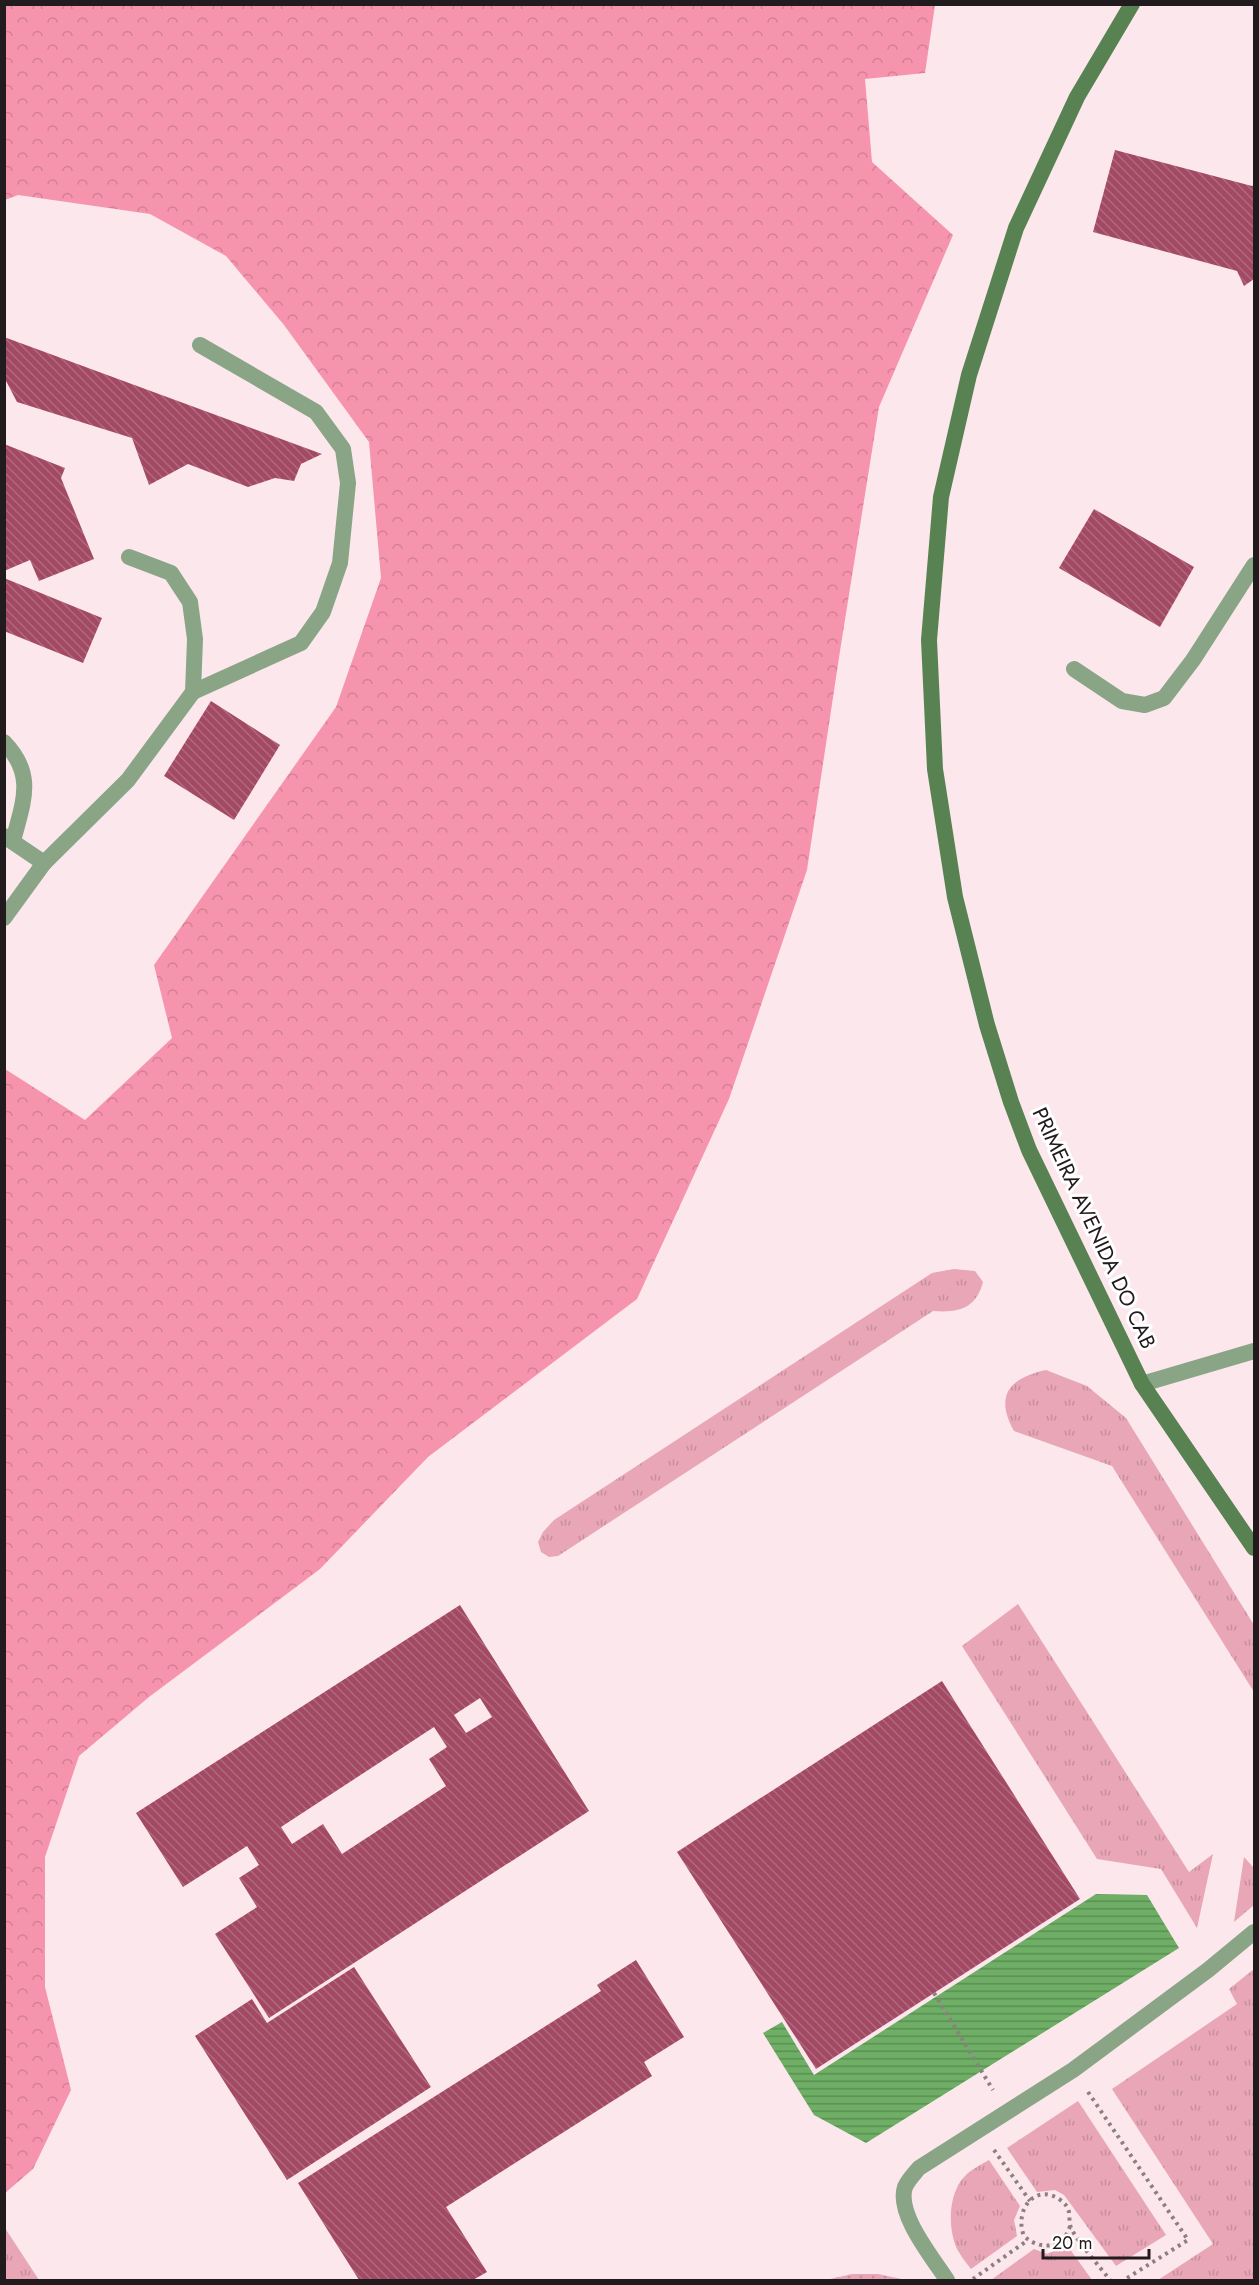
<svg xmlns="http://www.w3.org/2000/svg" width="1259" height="2285" font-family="Jost,sans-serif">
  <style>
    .grass { fill: url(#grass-tufts) }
    .forest { fill: url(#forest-crowns) }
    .park { fill: url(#park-dots) }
    .water { fill: url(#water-rules) }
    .building { fill: url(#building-back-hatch); fill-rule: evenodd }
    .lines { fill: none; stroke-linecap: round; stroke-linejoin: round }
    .path { stroke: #8c7f82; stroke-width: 4; stroke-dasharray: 3 4.5; stroke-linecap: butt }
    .service { stroke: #8aa586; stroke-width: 16 }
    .secondary { stroke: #598253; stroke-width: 16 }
    .labels { text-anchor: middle; stroke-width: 6; stroke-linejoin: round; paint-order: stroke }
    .street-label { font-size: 21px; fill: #221b1d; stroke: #fff }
  </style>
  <defs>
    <pattern id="grass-tufts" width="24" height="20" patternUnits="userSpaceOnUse" patternTransform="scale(1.5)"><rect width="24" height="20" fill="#e8a6b6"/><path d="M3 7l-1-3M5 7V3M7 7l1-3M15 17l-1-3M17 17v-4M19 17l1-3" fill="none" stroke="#c78e9c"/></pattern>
    <pattern id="forest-crowns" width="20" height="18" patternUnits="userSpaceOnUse" patternTransform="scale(1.5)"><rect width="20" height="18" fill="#f794ad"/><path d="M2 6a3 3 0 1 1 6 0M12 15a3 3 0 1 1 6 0" fill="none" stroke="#d37f94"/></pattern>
    <pattern id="park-dots" width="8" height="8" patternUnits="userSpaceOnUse" patternTransform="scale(1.5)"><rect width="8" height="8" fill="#e8a6b6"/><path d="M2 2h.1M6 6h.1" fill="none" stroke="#c78e9c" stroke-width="1.8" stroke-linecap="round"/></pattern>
    <pattern id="water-rules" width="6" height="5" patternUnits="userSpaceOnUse" patternTransform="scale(1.5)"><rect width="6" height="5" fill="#6eae65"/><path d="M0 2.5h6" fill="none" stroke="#5a8d53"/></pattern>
    <pattern id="building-back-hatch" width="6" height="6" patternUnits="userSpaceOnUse" patternTransform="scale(1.5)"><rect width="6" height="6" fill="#a44964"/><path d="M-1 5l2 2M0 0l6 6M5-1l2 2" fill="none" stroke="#ac6b7e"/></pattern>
  </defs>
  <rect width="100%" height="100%" fill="#fce8ec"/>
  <g class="grass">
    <path d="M954,1269L975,1271L983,1282C976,1309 958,1313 933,1311L558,1556L549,1557L541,1552L538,1542L543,1532L554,1520L932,1273Z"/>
    <path d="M1046,1370L1087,1386L1126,1418L1254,1625V1692L1112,1466L1014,1431C994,1395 1010,1378 1046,1370Z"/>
    <polygon points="1018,1604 1189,1872 1213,1854 1197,1928 1161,1869 1097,1859 962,1646"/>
    <polygon points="1244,1857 1254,1868 1254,1905 1234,1922"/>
    <polygon points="1254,1969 1254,2280 1158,2280 1213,2244 1112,2089 1237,2004 1229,1989"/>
    <polygon points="1078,2101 1166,2235 1116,2266 1064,2195 1055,2190 1037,2192 1007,2148"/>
    <path d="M989,2160L1020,2206L1014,2220L1017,2236L971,2269C966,2263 961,2256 957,2249C947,2226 948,2190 968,2173C974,2168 982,2164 989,2160Z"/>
    <polygon points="5,2228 39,2280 5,2280"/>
    <polygon points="1067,2245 1092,2280 991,2280 1034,2249 1047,2254"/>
  </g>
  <polygon class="forest" points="5,4 935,5 925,73 865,79 872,162 953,235 879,407 840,651 807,870 729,1099 637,1299 428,1457 320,1569 149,1697 79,1756 45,1857 45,1987 71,2090 33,2169 5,2193 5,1069 85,1120 172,1038 154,965 336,707 381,578 369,442 284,325 226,256 150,214 18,195 5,200"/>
  <polygon class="park" points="852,2274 878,2274 906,2280 826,2280"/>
  <polygon class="water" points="1096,1894 1147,1895 1179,1948 866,2143 814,2115 763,2033 782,2022 814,2075"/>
  <g class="building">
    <polygon points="1115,150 1252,186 1254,185 1254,279 1244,286 1237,271 1093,232"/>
    <polygon points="4,337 322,454 301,464 294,481 275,478 248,487 188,464 149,485 132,438 17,402 4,377"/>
    <polygon points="4,444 65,468 61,478 94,559 39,581 30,560 4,571"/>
    <polygon points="1094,509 1194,567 1160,627 1059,568"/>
    <polygon points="4,578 102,618 83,663 4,631"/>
    <polygon points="211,701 280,745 234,820 164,776"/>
    <path d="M460,1605L589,1811L269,2018L215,1934L257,1907L239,1878L259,1865L247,1846L183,1887L136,1813ZM480,1698L492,1717L466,1733L454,1715ZM434,1727L447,1747L429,1759L446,1786L342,1854L323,1824L292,1844L281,1827Z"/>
    <polygon points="942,1681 1080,1899 816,2069 677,1852"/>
    <polygon points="636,1960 684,2037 644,2062 652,2076 446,2207 487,2272 473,2280 359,2280 298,2183 601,1991 597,1985"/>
    <polygon points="354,1967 431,2087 287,2180 195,2036 252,1999 267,2023"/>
  </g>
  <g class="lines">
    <g class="path">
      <polyline points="934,1993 993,2090"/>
      <polyline points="1088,2092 1188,2240 1124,2280"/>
      <polyline points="994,2150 1030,2201"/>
      <path d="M1070,2226C1064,2249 1040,2251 1024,2236C1014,2211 1034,2183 1059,2199C1074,2209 1067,2217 1071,2228C1077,2241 1100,2267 1110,2280"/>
      <polyline points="973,2279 1028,2240"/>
    </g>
    <g class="service">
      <polyline points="1074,669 1122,701 1145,705 1164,698 1193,660 1254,565"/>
      <polyline points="193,692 301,643 323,612 340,563 348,483 343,449 316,412 200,345"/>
      <path d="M4,742C36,775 23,802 13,841"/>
      <polyline points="4,836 44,863 4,918"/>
      <polyline points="44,863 128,780 193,692 195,639 190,602 171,573 129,557"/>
      <polyline points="1142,1384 1254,1351"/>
      <path d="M947,2280C933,2258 896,2214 905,2187C908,2180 914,2174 919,2168L1073,2070L1208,1970L1254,1932"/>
    </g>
    <polyline class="secondary" points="1132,4 1077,97 1016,228 969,375 941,497 929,640 935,769 955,897 987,1025 1011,1102 1029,1150 1142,1384 1254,1548"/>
  </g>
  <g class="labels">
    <g class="street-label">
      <text transform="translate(1094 1228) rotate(65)" y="7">PRIMEIRA AVENIDA DO CAB</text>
    </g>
  </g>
  <rect width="1259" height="2285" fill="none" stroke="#221b1d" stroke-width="12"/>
  <path d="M1043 2249v9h106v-9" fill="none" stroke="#221b1d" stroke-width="3"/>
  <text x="1052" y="2249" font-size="18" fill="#221b1d" stroke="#ffffff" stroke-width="4.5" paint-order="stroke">20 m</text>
</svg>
